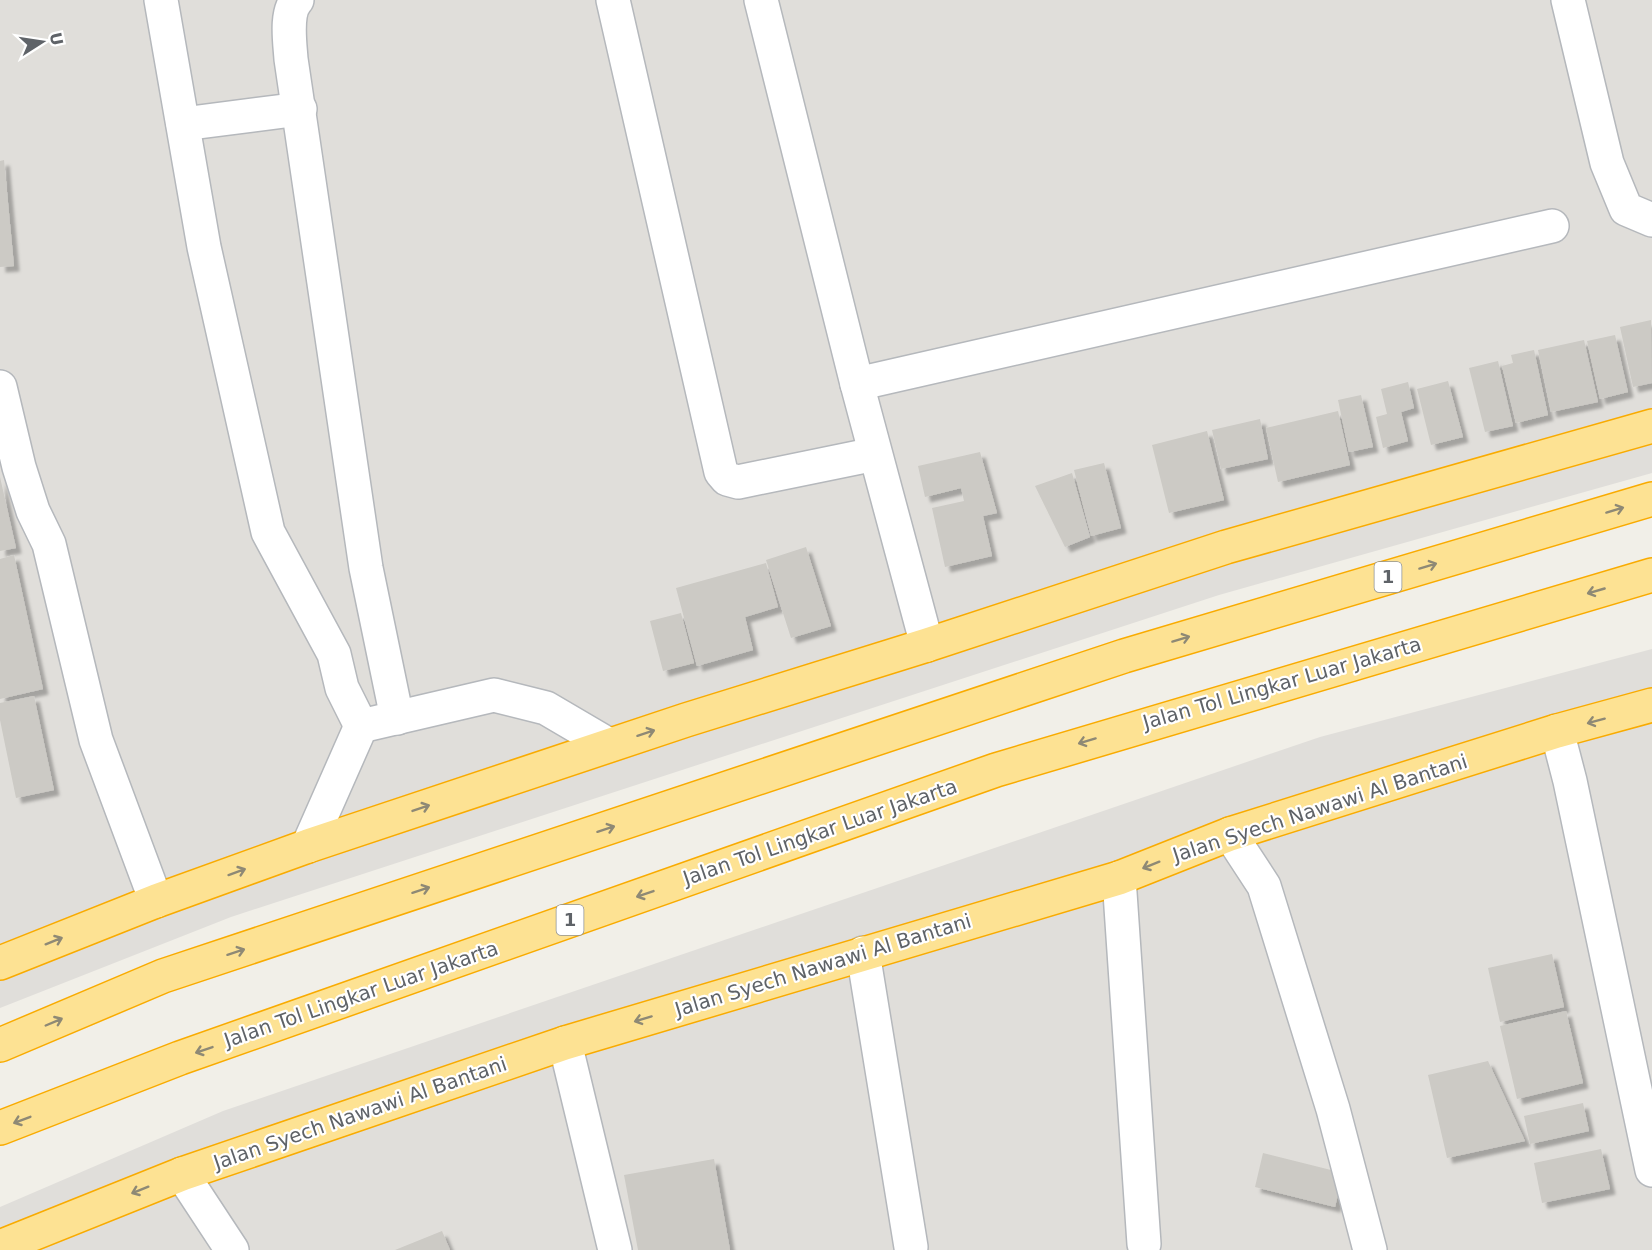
<svg xmlns="http://www.w3.org/2000/svg" width="1652" height="1250" font-family="'DejaVu Sans',sans-serif">
  <style>
    .industrial { fill: #e0deda }
    .building { fill: #cccac5; filter: url(#shadow) }
    .lines { fill: none; stroke-linecap: round; stroke-linejoin: round }
    .minor-casing { stroke: #b5b8bc; stroke-width: 36 }
    .highway-casing { stroke: #f9ab00; stroke-width: 36 }
    .minor { stroke: #fff; stroke-width: 33 }
    .highway { stroke: #fde293; stroke-width: 33 }
    .oneway { stroke: #8e8975 }
    .labels { text-anchor: middle; stroke-width: 4.5; stroke-linejoin: round; paint-order: stroke }
    .shield { fill: #fff; stroke: #8f9295; stroke-width: 1.5 }
    .shield-label { font-size: 18px; font-weight: bold; fill: #5f6368 }
    .street-label { font-size: 20px; fill: #5f6368; stroke: #fff }
  </style>
  <defs>
    <filter id="shadow"><feDropShadow dx="5.5" dy="5.5" stdDeviation="1.5" flood-color="#0004"/></filter>
  </defs>
  <rect width="100%" height="100%" fill="#f1efe8"/>
  <g class="industrial">
    <polygon points="0,0 1652,0 1652,473 1219,595 231,917 0,1008"/>
    <polygon points="1652,649 1652,1250 0,1250 0,1207 223,1111 1320,737"/>
  </g>
  <g class="building">
    <polygon points="4,160 14,266 0,267 0,161"/>
    <polygon points="1651,320 1652,383 1633,387 1620,327"/>
    <polygon points="1615,335 1628,392 1600,399 1587,341"/>
    <polygon points="1584,340 1598,402 1551,412 1538,350"/>
    <polygon points="1534,350 1548,415 1516,423 1502,366 1513,363 1511,355"/>
    <polygon points="1498,361 1513,426 1485,432 1469,368"/>
    <polygon points="1448,381 1463,437 1431,445 1417,389"/>
    <polygon points="1408,382 1414,408 1401,412 1408,441 1383,448 1376,417 1387,414 1381,389"/>
    <polygon points="1361,395 1373,447 1349,452 1338,400"/>
    <polygon points="1338,411 1350,465 1278,482 1266,428"/>
    <polygon points="1260,419 1268,459 1221,469 1212,430"/>
    <polygon points="1207,431 1224,500 1169,513 1152,445"/>
    <polygon points="980,452 997,513 983,516 992,556 945,567 932,508 964,501 961,488 925,497 918,466"/>
    <polygon points="1104,463 1121,528 1091,536 1074,470"/>
    <polygon points="1072,473 1090,537 1065,547 1035,486"/>
    <polygon points="0,477 16,548 0,551"/>
    <polygon points="806,547 831,626 791,638 766,560"/>
    <polygon points="14,555 43,689 0,699 0,559"/>
    <polygon points="766,563 778,607 745,617 753,650 697,666 676,588"/>
    <polygon points="681,613 694,663 663,671 650,621"/>
    <polygon points="34,696 54,790 16,798 0,720 0,703"/>
    <polygon points="1552,954 1564,1007 1500,1022 1488,968"/>
    <polygon points="1566,1011 1583,1083 1517,1099 1500,1026"/>
    <polygon points="1488,1061 1525,1141 1447,1158 1428,1075"/>
    <polygon points="1583,1103 1589,1131 1530,1144 1524,1116"/>
    <polygon points="1601,1149 1610,1189 1542,1203 1534,1163"/>
    <polygon points="1263,1153 1343,1173 1335,1207 1255,1187"/>
    <polygon points="714,1159 730,1250 638,1250 624,1175"/>
    <polygon points="442,1231 450,1250 395,1250"/>
  </g>
  <g class="lines">
    <defs>
      <g id="minor">
        <polyline points="161,0 204,247 268,532 334,654 342,688 361,726"/>
        <path d="M297,0C285,13 290,43 291,59L366,568L397,718"/>
        <polyline points="613,0 721,472 727,479 738,482 875,454"/>
        <polyline points="761,0 857,384 927,645"/>
        <polyline points="1568,0 1607,163 1626,209 1652,220"/>
        <polyline points="183,124 300,109"/>
        <polyline points="857,384 1552,226"/>
        <polyline points="0,387 19,467 33,511 49,544 96,740 156,901"/>
        <polyline points="1557,731 1570,781 1652,1170"/>
        <polyline points="1230,834 1264,886 1333,1109 1370,1250"/>
        <polyline points="308,846 361,726 494,695 546,708 609,745"/>
        <polyline points="1119,878 1144,1244"/>
        <polyline points="863,953 911,1247"/>
        <polyline points="565,1043 615,1250"/>
        <polyline points="182,1174 232,1250"/>
      </g>
      <g id="highway">
        <polyline points="0,963 156,901 308,846 686,720 927,645 1226,547 1652,426"/>
        <polyline points="0,1045 163,976 1124,656 1652,499"/>
        <polyline points="0,1128 180,1058 996,770 1652,575"/>
        <polyline points="0,1247 182,1174 565,1043 1119,878 1230,834 1557,731 1652,705"/>
      </g>
    </defs>
    <use href="#minor" class="minor-casing"/>
    <use href="#highway" class="highway-casing"/>
    <use href="#minor" class="minor"/>
    <use href="#highway" class="highway"/>
  </g>
  <defs><path id="oneway-shaft" d="M-6 0H5M1.5-3L5.5 0L1.5 3" fill="none" stroke-width="1.6" stroke-linecap="round" stroke-linejoin="round" transform="scale(1.5)"/></defs>
  <g class="oneway">
    <use href="#oneway-shaft" transform="translate(1615 510) rotate(-17)"/>
    <use href="#oneway-shaft" transform="translate(1428 566) rotate(-17)"/>
    <use href="#oneway-shaft" transform="translate(1596 591) rotate(164)"/>
    <use href="#oneway-shaft" transform="translate(1181 639) rotate(-17)"/>
    <use href="#oneway-shaft" transform="translate(1596 721) rotate(165)"/>
    <use href="#oneway-shaft" transform="translate(646 733) rotate(-18)"/>
    <use href="#oneway-shaft" transform="translate(1087 741) rotate(163)"/>
    <use href="#oneway-shaft" transform="translate(421 808) rotate(-19)"/>
    <use href="#oneway-shaft" transform="translate(606 829) rotate(-18)"/>
    <use href="#oneway-shaft" transform="translate(1151 865) rotate(158)"/>
    <use href="#oneway-shaft" transform="translate(237 872) rotate(-20)"/>
    <use href="#oneway-shaft" transform="translate(421 890) rotate(-18)"/>
    <use href="#oneway-shaft" transform="translate(645 894) rotate(161)"/>
    <use href="#oneway-shaft" transform="translate(54 941) rotate(-22)"/>
    <use href="#oneway-shaft" transform="translate(236 952) rotate(-18)"/>
    <use href="#oneway-shaft" transform="translate(643 1019) rotate(163)"/>
    <use href="#oneway-shaft" transform="translate(54 1022) rotate(-23)"/>
    <use href="#oneway-shaft" transform="translate(204 1050) rotate(161)"/>
    <use href="#oneway-shaft" transform="translate(22 1120) rotate(159)"/>
    <use href="#oneway-shaft" transform="translate(140 1190) rotate(158)"/>
  </g>
  <g class="labels">
    <g class="shield">
      <rect x="1374.5" y="562" width="27" height="30" rx="4.5"/>
      <rect x="556.5" y="905" width="27" height="30" rx="4.5"/>
    </g>
    <g class="shield-label">
      <text x="1388" y="583">1</text>
      <text x="570" y="926">1</text>
    </g>
    <g class="street-label">
      <text transform="translate(1282 683) rotate(-16)" y="7">Jalan Tol Lingkar Luar Jakarta</text>
      <text transform="translate(1320 808) rotate(-18)" y="7">Jalan Syech Nawawi Al Bantani</text>
      <text transform="translate(820 832) rotate(-19)" y="7">Jalan Tol Lingkar Luar Jakarta</text>
      <text transform="translate(823 965) rotate(-17)" y="7">Jalan Syech Nawawi Al Bantani</text>
      <text transform="translate(361 994) rotate(-19)" y="7">Jalan Tol Lingkar Luar Jakarta</text>
      <text transform="translate(360 1113) rotate(-19)" y="7">Jalan Syech Nawawi Al Bantani</text>
    </g>
  </g>
  <g transform="translate(42 42) rotate(78)" stroke="#ffffff" stroke-width="4.5" paint-order="stroke">
  <path d="M0-4.5L10 22L0 15L-10 22Z" fill="#5f6368"/>
  <text y="-9" font-size="16" font-weight="bold" text-anchor="middle" fill="#5f6368">U</text>
  </g>
</svg>
